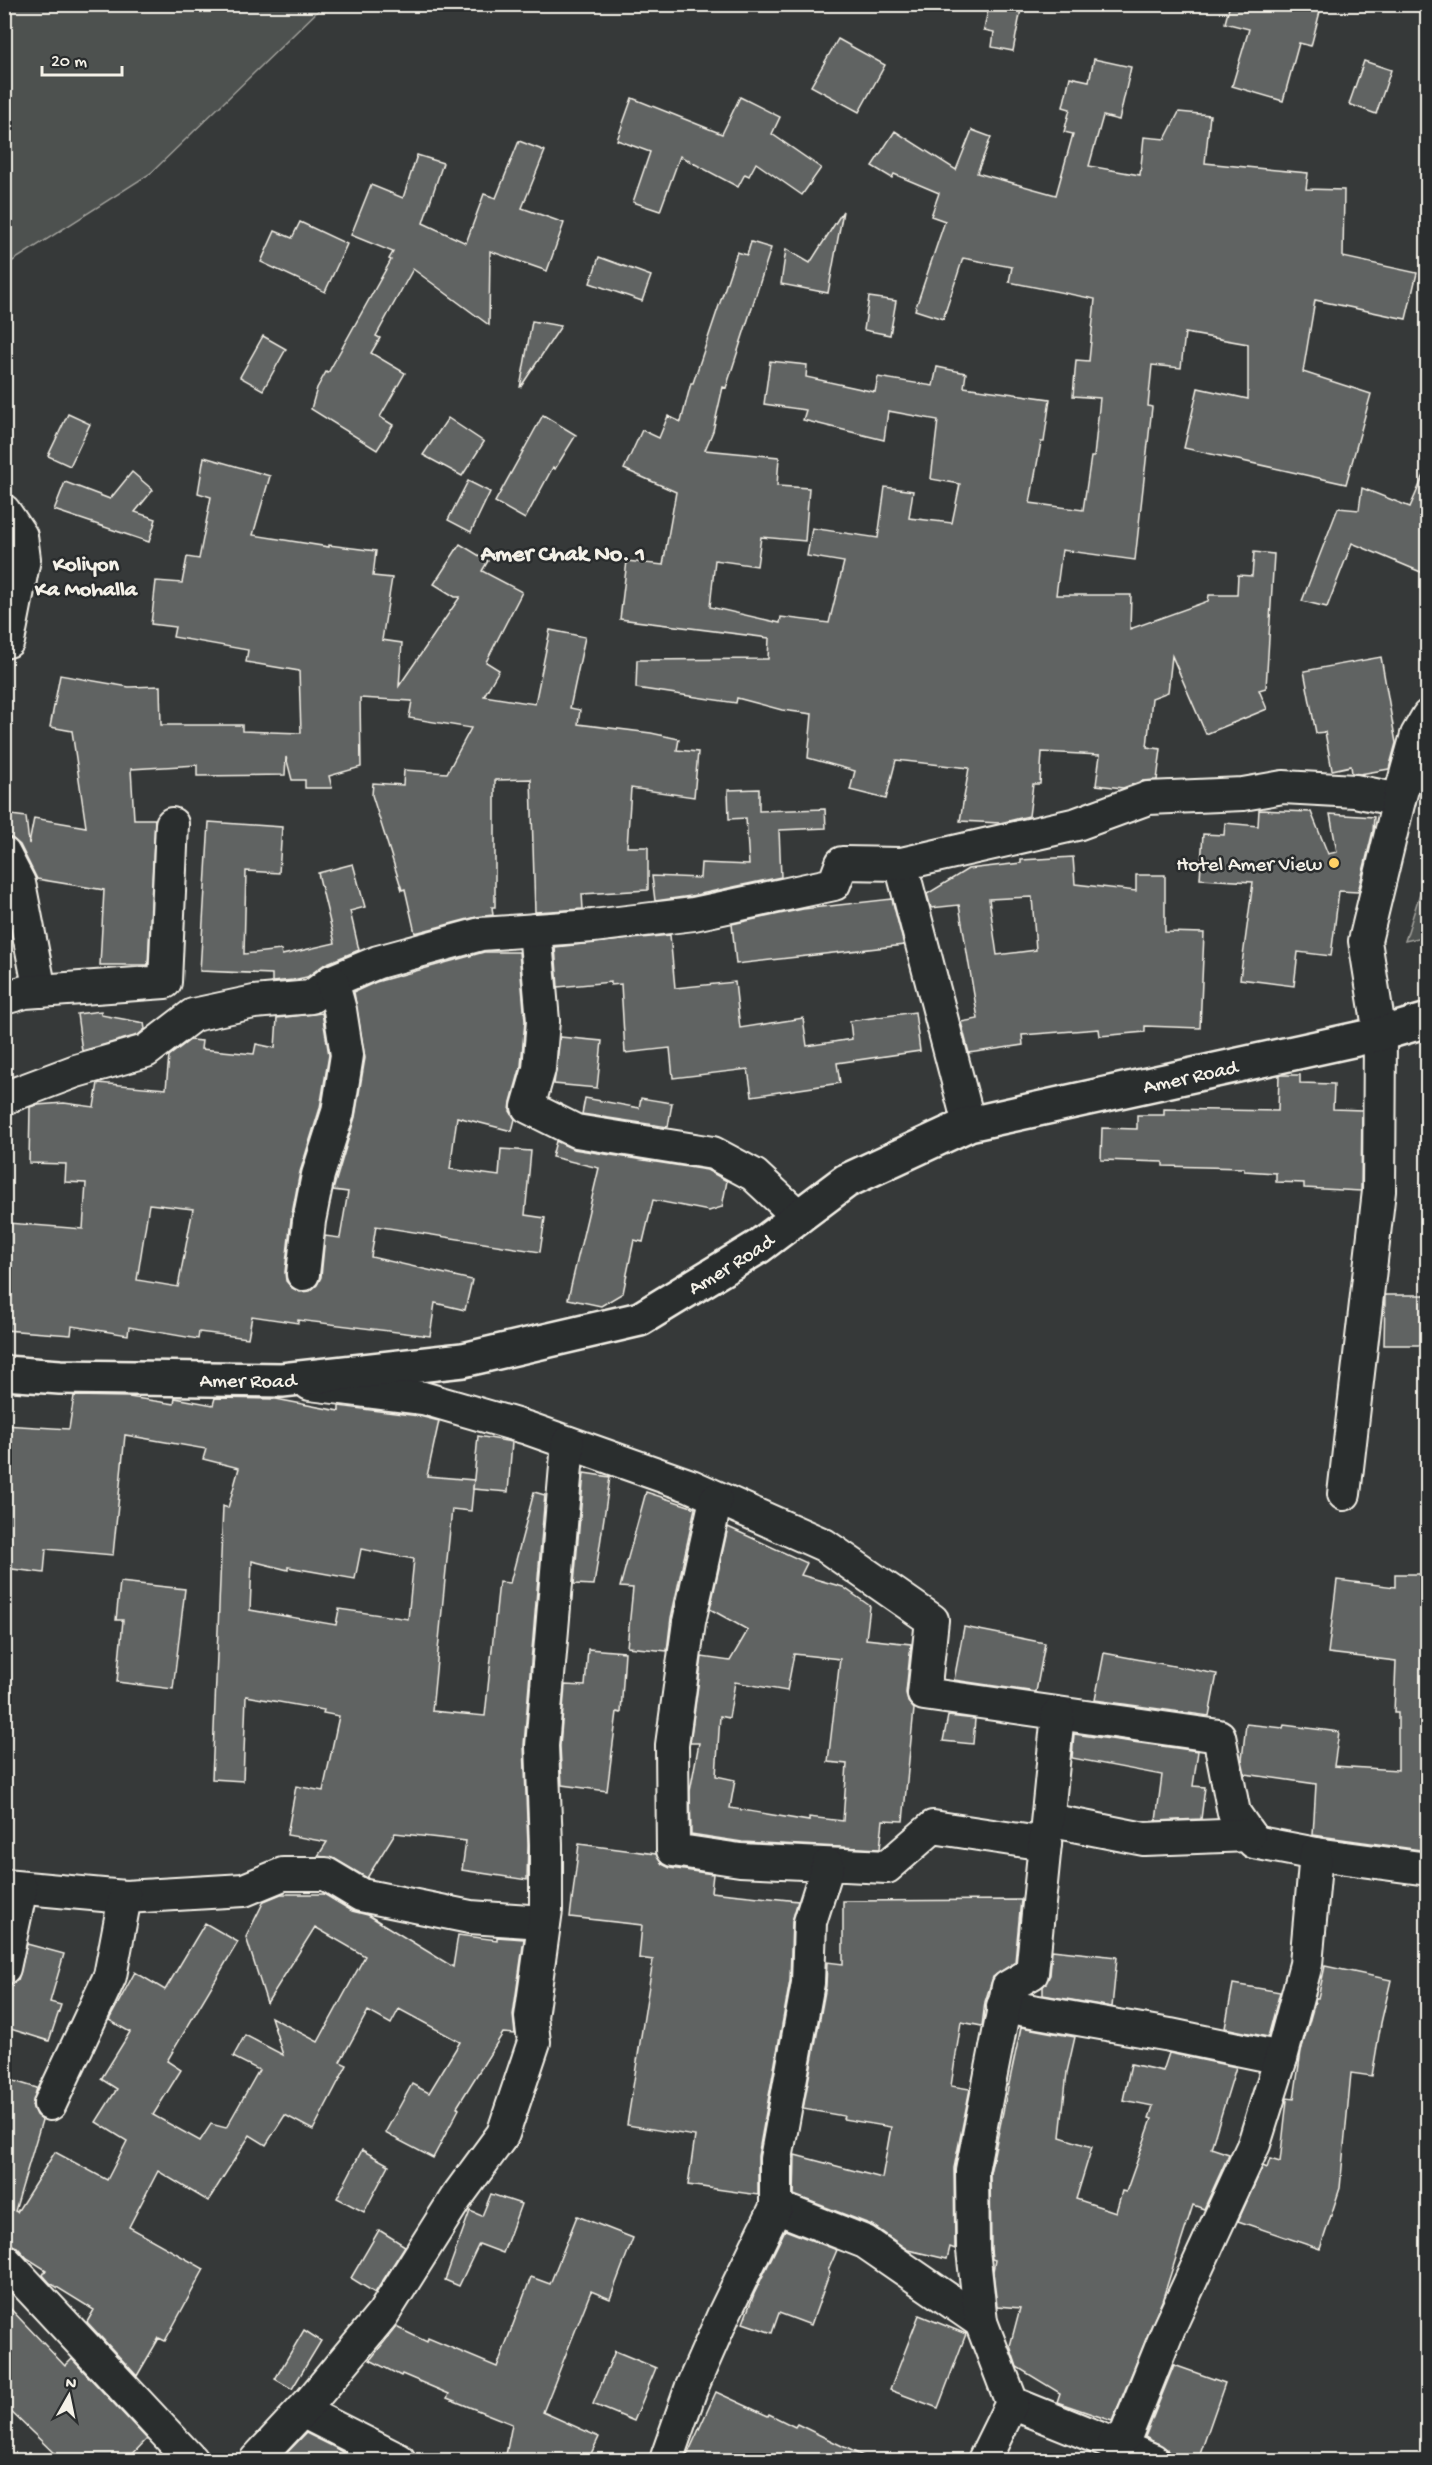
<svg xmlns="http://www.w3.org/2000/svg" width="1432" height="2465" font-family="'Gochi Hand',sans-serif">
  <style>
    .green { fill: #4e514f; stroke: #a1a19c; stroke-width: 1.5 }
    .building { fill: #616362; stroke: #f4f1e8; stroke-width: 1.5; fill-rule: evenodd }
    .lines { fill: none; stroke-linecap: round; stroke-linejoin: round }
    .minor-casing { stroke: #f4f1e8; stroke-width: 36 }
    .major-casing { stroke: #f4f1e8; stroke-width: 38 }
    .minor { stroke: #2a2d2e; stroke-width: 32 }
    .major { stroke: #2a2d2e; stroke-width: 33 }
    .poi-dot { fill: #ffd166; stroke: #2a2d2e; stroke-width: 2 }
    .labels { text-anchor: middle; stroke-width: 5; stroke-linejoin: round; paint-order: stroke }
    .poi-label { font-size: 21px; fill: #f4f1e8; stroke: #2a2d2e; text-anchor: end }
    .street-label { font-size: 21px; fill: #f4f1e8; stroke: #2a2d2e }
    .neighbourhood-label { font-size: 22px; font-weight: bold; fill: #f4f1e8; stroke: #2a2d2e }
    .quarter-label { font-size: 24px; font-weight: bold; fill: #f4f1e8; stroke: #2a2d2e }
  </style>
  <rect width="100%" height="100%" fill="#363939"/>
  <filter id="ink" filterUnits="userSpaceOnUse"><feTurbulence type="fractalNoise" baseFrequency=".0167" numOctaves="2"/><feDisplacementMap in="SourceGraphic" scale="12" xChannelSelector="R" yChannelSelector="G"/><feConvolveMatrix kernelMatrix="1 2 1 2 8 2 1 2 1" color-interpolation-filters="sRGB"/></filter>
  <g filter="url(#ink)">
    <g class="green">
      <polygon points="5,4 324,4 324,5 151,173 5,266"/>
      <polygon points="1427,871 1427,936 1405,941"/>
    </g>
    <g class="building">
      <polygon points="989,4 1022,4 1013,51 992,47 994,32 984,30"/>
      <polygon points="1230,4 1322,4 1311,46 1299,43 1283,101 1232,86 1249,29 1225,23"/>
      <polygon points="838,39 885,65 859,112 811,86"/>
      <polygon points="1094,59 1131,67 1119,120 1103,116 1089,166 1140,175 1144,137 1165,139 1179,112 1210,115 1205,163 1308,173 1306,189 1344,190 1343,257 1417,273 1406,319 1315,300 1303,372 1371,394 1346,484 1184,448 1198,388 1248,399 1248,344 1185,333 1181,368 1152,365 1148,406 1152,407 1135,560 1062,550 1056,595 1131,595 1130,629 1208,601 1209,595 1237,595 1238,575 1252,576 1254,552 1274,554 1266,688 1259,690 1267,709 1206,734 1172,656 1168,692 1152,698 1147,747 1161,749 1157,780 1142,781 1123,788 1096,785 1100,755 1042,752 1040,784 1033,784 1029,816 1000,823 960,821 969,768 896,760 886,799 850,790 855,771 808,758 812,714 782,710 737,698 736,703 636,688 637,660 768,659 769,638 620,619 627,561 663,565 676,492 624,469 642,430 659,438 668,416 681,422 691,383 693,383 737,252 747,255 751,242 771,248 726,388 723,387 713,431 705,450 779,457 777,486 809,488 805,541 761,537 757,566 715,560 710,607 780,623 781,617 829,623 844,562 807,556 812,528 878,538 885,487 913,491 909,518 952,523 960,484 931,479 938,420 888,411 884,440 803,420 806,410 764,404 770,361 807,365 806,377 875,392 878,377 933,386 937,367 966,373 964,387 1050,399 1044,442 1041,442 1030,503 1083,510 1091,457 1094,457 1100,398 1073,396 1076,360 1089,361 1095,299 1009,282 1012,267 963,258 943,319 915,310 945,221 931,216 939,193 894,174 892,178 872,166 895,131 956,170 972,130 991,137 977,173 1056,195 1073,134 1064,132 1070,109 1063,107 1070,77 1089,81"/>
      <polygon points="1364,61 1391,70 1376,114 1349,104"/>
      <polygon points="740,97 780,117 772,134 821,168 802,195 756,163 749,176 745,174 738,187 680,156 660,211 633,202 650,152 617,140 632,98 722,134"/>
      <polygon points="519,141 545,151 522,208 564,223 547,271 490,251 489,325 413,269 376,336 380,338 371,353 405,373 380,417 393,425 377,450 311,409 317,388 326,372 328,373 391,260 389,259 393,252 351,235 371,185 403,198 417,155 443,163 423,223 466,243 484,194 496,198"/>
      <polygon points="843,211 828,293 781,284 786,249 810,263"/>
      <polygon points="300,222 347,244 325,292 261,262 275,231 292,238"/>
      <polygon points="599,257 651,276 642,301 590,283"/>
      <polygon points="869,297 896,301 890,335 864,330"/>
      <polygon points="532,321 561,326 520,388"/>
      <polygon points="263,336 286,349 263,390 240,377"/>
      <polygon points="68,414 90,424 70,466 48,456"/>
      <polygon points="543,415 576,435 555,469 553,467 525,519 495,502"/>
      <polygon points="448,418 484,442 462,476 423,455"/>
      <polygon points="204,457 270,476 253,535 329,547 329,545 376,551 373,576 392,578 382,640 402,643 399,686 460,597 455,597 434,584 460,544 488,561 482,571 522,592 486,662 499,670 484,696 535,704 550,630 585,637 570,708 580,710 578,724 651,733 679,739 677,750 698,752 694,797 631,788 627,847 648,847 648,890 582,894 583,909 535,912 531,779 495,780 495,907 492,907 493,915 476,917 415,933 405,889 402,890 372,795 373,783 403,785 404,770 447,773 471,728 409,718 412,701 360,698 361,767 329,776 332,788 305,788 305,780 292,780 286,757 285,775 197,776 197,765 131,769 134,819 155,819 148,965 100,965 104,890 37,879 20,845 13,839 4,836 4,814 26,817 29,844 34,818 86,827 72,731 50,727 60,675 129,687 160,686 161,725 242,725 242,731 301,733 299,671 246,662 248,650 173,637 175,627 151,624 156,581 182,583 187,557 199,559 211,497 198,493"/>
      <polygon points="1428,466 1428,575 1352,543 1327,607 1302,601 1338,508 1359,510 1362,488 1410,507"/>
      <polygon points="132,472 153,490 135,512 156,519 149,542 54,510 65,482 110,499"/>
      <polygon points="468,481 490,492 471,532 448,520"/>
      <polygon points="1381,657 1396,743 1389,769 1360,774 1352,773 1351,766 1332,770 1325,732 1316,733 1304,671"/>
      <polygon points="759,789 759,811 825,809 826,828 779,830 781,877 691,896 655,901 652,876 700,878 701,863 749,865 746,818 729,819 728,790"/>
      <polygon points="1259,810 1311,812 1328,854 1337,852 1330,814 1374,817 1373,831 1358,892 1339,891 1331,956 1298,952 1294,986 1240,979 1253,882 1200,879 1203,834 1224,835 1225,823 1258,826"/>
      <polygon points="209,822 282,827 279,873 246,871 244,954 281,950 282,955 335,943 318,873 353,864 365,907 350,911 359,950 325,964 307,977 293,980 272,982 272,974 200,971"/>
      <path d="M1073,857L1075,884L1136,891V875H1165V932L1204,933L1200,1028L1145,1026V1032L1100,1036L1099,1029L1022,1035L1023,1045L969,1053L961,1022L978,1019L959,905L931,908L927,894L968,869L1021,863V860ZM1032,897L1036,950L997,955L989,899Z"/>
      <polygon points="892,899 904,945 736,964 732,924 803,909"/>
      <polygon points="670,935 675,988 735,982 740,1028 803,1018 807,1046 852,1039 850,1021 915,1012 920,1051 837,1063 840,1083 752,1096 748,1069 673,1078 670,1048 625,1053 621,984 611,985 611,982 558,987 555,947"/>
      <path d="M484,952H519L525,1021L521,1066L511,1102L510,1111L515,1119L512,1131L457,1117L450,1169L499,1176L501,1149L531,1151L525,1215L545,1218L540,1252L376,1226L371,1257L472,1280L465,1310L435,1303L430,1336L298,1320V1323L252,1316L248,1338L199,1332L198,1339L129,1327L128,1335L72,1326L71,1335L4,1330V1245L8,1223L83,1229L86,1183L65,1182L66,1164L29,1163L30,1107L37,1105L64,1103L94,1107L98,1083L166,1089L169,1056L190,1040L202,1041L201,1049L254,1054L256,1044L275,1048L277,1018L322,1013L329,1055L320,1108L300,1172L291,1219L285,1272L286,1281L292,1288L300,1292L310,1291L317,1285L321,1277L325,1236L340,1238L348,1192L333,1190L355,1117L365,1058L354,992L376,982ZM149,1204L193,1209L178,1287L137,1280Z"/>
      <polygon points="101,1011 101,1015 144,1023 145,1029 138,1035 82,1051 77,1014"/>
      <polygon points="560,1037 602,1041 597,1088 554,1084"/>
      <polygon points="1279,1075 1300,1075 1300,1083 1334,1084 1333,1109 1362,1110 1361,1191 1304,1188 1304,1183 1276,1182 1276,1173 1244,1171 1244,1168 1163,1166 1163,1162 1101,1160 1102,1128 1137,1129 1137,1115 1164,1115 1164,1109 1278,1111"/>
      <polygon points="585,1098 639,1108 641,1098 672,1103 668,1127 582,1114"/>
      <polygon points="556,1141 573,1149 707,1170 727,1181 722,1207 709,1211 653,1200 643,1242 634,1240 623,1293 601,1306 568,1299 599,1168 552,1157"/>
      <polygon points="1385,1295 1428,1295 1428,1345 1384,1345"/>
      <path d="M74,1396L129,1397L174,1404L175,1398L213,1405L215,1398L276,1399L339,1411V1406L419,1416L439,1421L427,1476L474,1480L471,1511L452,1509L432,1711L485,1716L499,1582L510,1583L534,1492L545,1495L524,1745L528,1844L527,1880L462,1870L466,1841L395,1833L367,1878L335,1859L318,1856L327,1842L287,1835L296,1786L323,1791L339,1716L323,1713L324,1710L246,1696L243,1781L212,1779L223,1506L228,1508L239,1468L203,1459L206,1449L125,1435L113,1555L46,1549L44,1573L4,1568V1425L69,1429ZM361,1549L414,1559L408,1619L339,1609L336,1625L250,1610L252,1561L288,1570V1567L355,1579Z"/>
      <polygon points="478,1436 512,1442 508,1492 473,1489"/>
      <polygon points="584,1473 610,1477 594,1585 574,1584"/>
      <polygon points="646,1492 695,1508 671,1618 667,1651 627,1647 633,1588 620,1587"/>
      <path d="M728,1527L807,1563L801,1575L843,1587L870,1606L866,1639L911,1644L906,1693L908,1702L914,1709L903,1821L883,1820L880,1849L742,1842L691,1834L690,1791L699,1743H690L702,1657L730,1661L748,1630L710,1609ZM794,1654L840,1659L828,1762L847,1764L843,1821L809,1817V1821L730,1808L735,1780L716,1776L720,1716L729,1718L735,1682L787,1691Z"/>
      <polygon points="1395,1574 1428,1574 1428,1851 1313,1835 1316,1784 1245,1774 1242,1760 1246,1724 1283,1728 1284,1725 1339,1732 1334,1766 1398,1770 1398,1713 1394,1713 1396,1661 1328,1653 1337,1580 1395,1587"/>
      <polygon points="120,1582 185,1589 173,1689 117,1682 123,1620 116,1620"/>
      <polygon points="964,1627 1045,1643 1036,1692 954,1680"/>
      <polygon points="588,1649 625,1652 621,1713 617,1712 607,1791 562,1785 560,1746 565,1685 585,1686"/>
      <polygon points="1104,1653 1217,1674 1209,1716 1095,1700"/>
      <polygon points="948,1716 975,1719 973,1744 943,1741"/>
      <polygon points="1074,1734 1198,1751 1193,1786 1205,1787 1201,1819 1156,1821 1162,1775 1072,1758"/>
      <polygon points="579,1844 656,1854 662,1864 670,1868 713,1874 711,1892 798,1901 792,1921 790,1981 758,2156 758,2195 688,2185 695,2136 627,2125 653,1960 639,1958 642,1925 570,1917"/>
      <polygon points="281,1894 324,1894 352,1911 368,1915 453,1967 458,1935 497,1940 497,1937 524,1939 513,2015 515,2034 503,2033 457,2107 459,2109 433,2158 385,2133 412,2084 429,2093 460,2042 399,2009 391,2024 368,2011 340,2062 347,2065 313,2130 285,2115 266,2145 250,2135 208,2201 158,2171 129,2227 204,2269 165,2341 159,2338 137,2376 87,2322 94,2310 50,2283 43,2275 46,2270 27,2258 17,2247 4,2243 4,2078 37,2088 32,2106 36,2115 42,2120 15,2211 17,2212 55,2152 107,2180 127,2141 96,2122 117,2089 101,2079 130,2032 109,2020 135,1972 165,1990 205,1923 238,1942 167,2061 181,2070 153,2115 200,2141 211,2124 226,2128 259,2070 233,2057 245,2035 283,2055 271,2017 318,2042 365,1956 315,1927 267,2003 246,1937 264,1901"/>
      <polygon points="1021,1900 1015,1962 993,1977 985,2002 982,2026 961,2022 951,2086 970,2089 954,2168 955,2249 950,2247 947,2259 908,2250 872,2225 794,2195 795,2155 882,2178 891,2127 843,2119 844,2116 803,2109 826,1986 827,1962 843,1964 843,1901"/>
      <polygon points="27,1944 64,1954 50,2002 61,2005 49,2041 4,2027 4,1985 10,1985 18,1980"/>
      <polygon points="1052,1950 1117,1957 1112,2007 1043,1995 1043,1986 1050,1975"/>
      <polygon points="1325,1966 1391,1980 1381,2023 1372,2076 1351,2073 1340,2188 1320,2249 1238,2221 1263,2166 1267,2168 1270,2159 1280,2162 1287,2100 1287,2098 1294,2099 1301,2051 1316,1998 1318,1998"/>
      <polygon points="1233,1984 1280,1992 1268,2037 1225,2028"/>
      <polygon points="1021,2027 1075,2037 1067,2072 1060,2137 1092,2147 1076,2199 1116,2212 1122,2191 1126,2192 1152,2119 1149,2118 1153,2106 1123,2100 1131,2064 1163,2071 1169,2053 1236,2067 1211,2148 1229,2154 1204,2209 1193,2205 1162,2301 1112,2421 1057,2402 1060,2393 1017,2367 1010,2346 1020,2308 997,2306 993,2271 995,2260 992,2259 991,2249 990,2173"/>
      <polygon points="362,2150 389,2165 364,2212 337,2198"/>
      <polygon points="491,2194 521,2204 503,2253 479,2244 459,2286 445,2280 470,2211 482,2216"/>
      <polygon points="577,2216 633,2238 610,2299 591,2291 543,2412 599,2437 588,2460 505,2460 512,2424 447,2398 449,2394 402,2374 401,2376 370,2360 396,2327 427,2342 428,2338 497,2367 531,2277 550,2284"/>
      <polygon points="379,2230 405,2246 375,2293 351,2278"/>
      <polygon points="785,2230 837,2250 828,2271 830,2272 811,2325 779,2313 772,2333 743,2323 754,2294"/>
      <polygon points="4,2302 65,2366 72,2359 147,2439 127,2460 61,2460 4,2405"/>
      <polygon points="919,2315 966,2334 938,2408 890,2390"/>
      <polygon points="304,2330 321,2341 292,2389 275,2379"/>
      <polygon points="615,2351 656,2368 634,2421 593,2404"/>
      <polygon points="1174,2365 1225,2383 1198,2460 1171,2460 1167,2449 1145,2437"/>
      <polygon points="716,2392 768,2416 769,2414 795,2427 797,2424 871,2460 685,2460"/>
      <polygon points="306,2433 334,2447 355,2460 280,2460"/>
    </g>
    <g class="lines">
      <defs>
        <g id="minor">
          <polyline points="4,511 21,536 24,559 8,641 4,642"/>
          <polyline points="4,854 19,883 40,991"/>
          <polyline points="901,864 969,1124"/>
          <polyline points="535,930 543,1021 539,1069 528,1107 576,1131 713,1153 754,1175 799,1217"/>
          <polyline points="4,998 25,992 165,982 172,824"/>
          <polyline points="4,1098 76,1071 146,1051 193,1015 254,1002 311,997 332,981 378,962 481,934 593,926 694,914 834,884 842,863 901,864 1077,824 1148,798 1243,794 1283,787 1355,791 1399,800"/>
          <polyline points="303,1274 309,1221 318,1175 338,1112 347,1055 340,1010 332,981"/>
          <polyline points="310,1384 423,1398 527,1428 691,1486 824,1545 932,1620 924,1694 1219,1736 1234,1813 1254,1842 1316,1854 1428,1869"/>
          <polyline points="1344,1494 1379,1191 1380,1034 1365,941 1399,800 1417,735 1428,716"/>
          <polyline points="716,1499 689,1622 672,1745 673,1850 740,1860 887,1867 933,1827 1045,1844"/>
          <polyline points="1048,1820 1144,1839 1249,1835"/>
          <polyline points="4,1886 125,1897 244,1890 283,1874 326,1874 361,1895 470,1917 544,1922"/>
          <polyline points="4,1968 21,1888"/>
          <polyline points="1003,2006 1170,2035 1281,2058"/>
          <polyline points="50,2104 110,1976 125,1897"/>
          <polyline points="776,2207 865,2242 981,2322"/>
          <polyline points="4,2260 191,2460"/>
          <polyline points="1012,2403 1153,2460"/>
          <polyline points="302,2411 399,2460"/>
          <polyline points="1113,2444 1126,2435 1169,2328 1254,2144 1281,2058 1306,1964 1316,1854"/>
          <polyline points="256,2460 311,2401 383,2314 456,2198 503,2134 534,2042 531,2017 546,1910 546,1844 542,1746 568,1443"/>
          <polyline points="666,2460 691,2389 724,2314 776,2207 776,2159 808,1983 810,1922 828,1865"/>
          <polyline points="984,2460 1012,2403 981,2322 973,2250 972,2171 1008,1987 1032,1973 1058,1714"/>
        </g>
        <g id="major">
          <path id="s1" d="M4,1373L60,1377L282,1380L463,1360L640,1319L758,1247L846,1181L969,1124L1380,1034L1428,1020"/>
        </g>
      </defs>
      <use href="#minor" class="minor-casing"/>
      <use href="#major" class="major-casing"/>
      <use href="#minor" class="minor"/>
      <use href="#major" class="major"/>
    </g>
  </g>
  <circle class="poi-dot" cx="1334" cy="863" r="6"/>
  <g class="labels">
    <g class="poi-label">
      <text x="1322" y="870">Hotel Amer View</text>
    </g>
    <g class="street-label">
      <text dy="7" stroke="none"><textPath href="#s1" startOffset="1252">Amer Road</textPath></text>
      <text dy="7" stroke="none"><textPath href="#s1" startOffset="748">Amer Road</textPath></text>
      <text dy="7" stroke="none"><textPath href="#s1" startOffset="244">Amer Road</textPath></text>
    </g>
    <g class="neighbourhood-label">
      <text x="86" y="570">Koliyon<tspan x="86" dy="25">Ka Mohalla</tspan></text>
    </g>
    <g class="quarter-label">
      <text x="563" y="560">Amer Chak No. 1</text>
    </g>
  </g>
  <rect width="1432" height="2465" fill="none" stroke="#2a2d2e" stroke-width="24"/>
  <rect x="12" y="12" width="1408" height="2441" fill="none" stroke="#f4f1e8" stroke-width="2" filter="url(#ink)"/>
  <g transform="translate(69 2396) rotate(9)" stroke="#2a2d2e" stroke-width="4.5" paint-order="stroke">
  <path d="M0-4.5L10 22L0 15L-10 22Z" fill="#f4f1e8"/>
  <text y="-9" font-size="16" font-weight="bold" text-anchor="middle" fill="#f4f1e8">N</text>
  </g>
  <path d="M42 66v9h80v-9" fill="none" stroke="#f4f1e8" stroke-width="3"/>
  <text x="51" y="66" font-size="18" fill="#f4f1e8" stroke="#2a2d2e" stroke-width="4.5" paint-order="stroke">20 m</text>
</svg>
